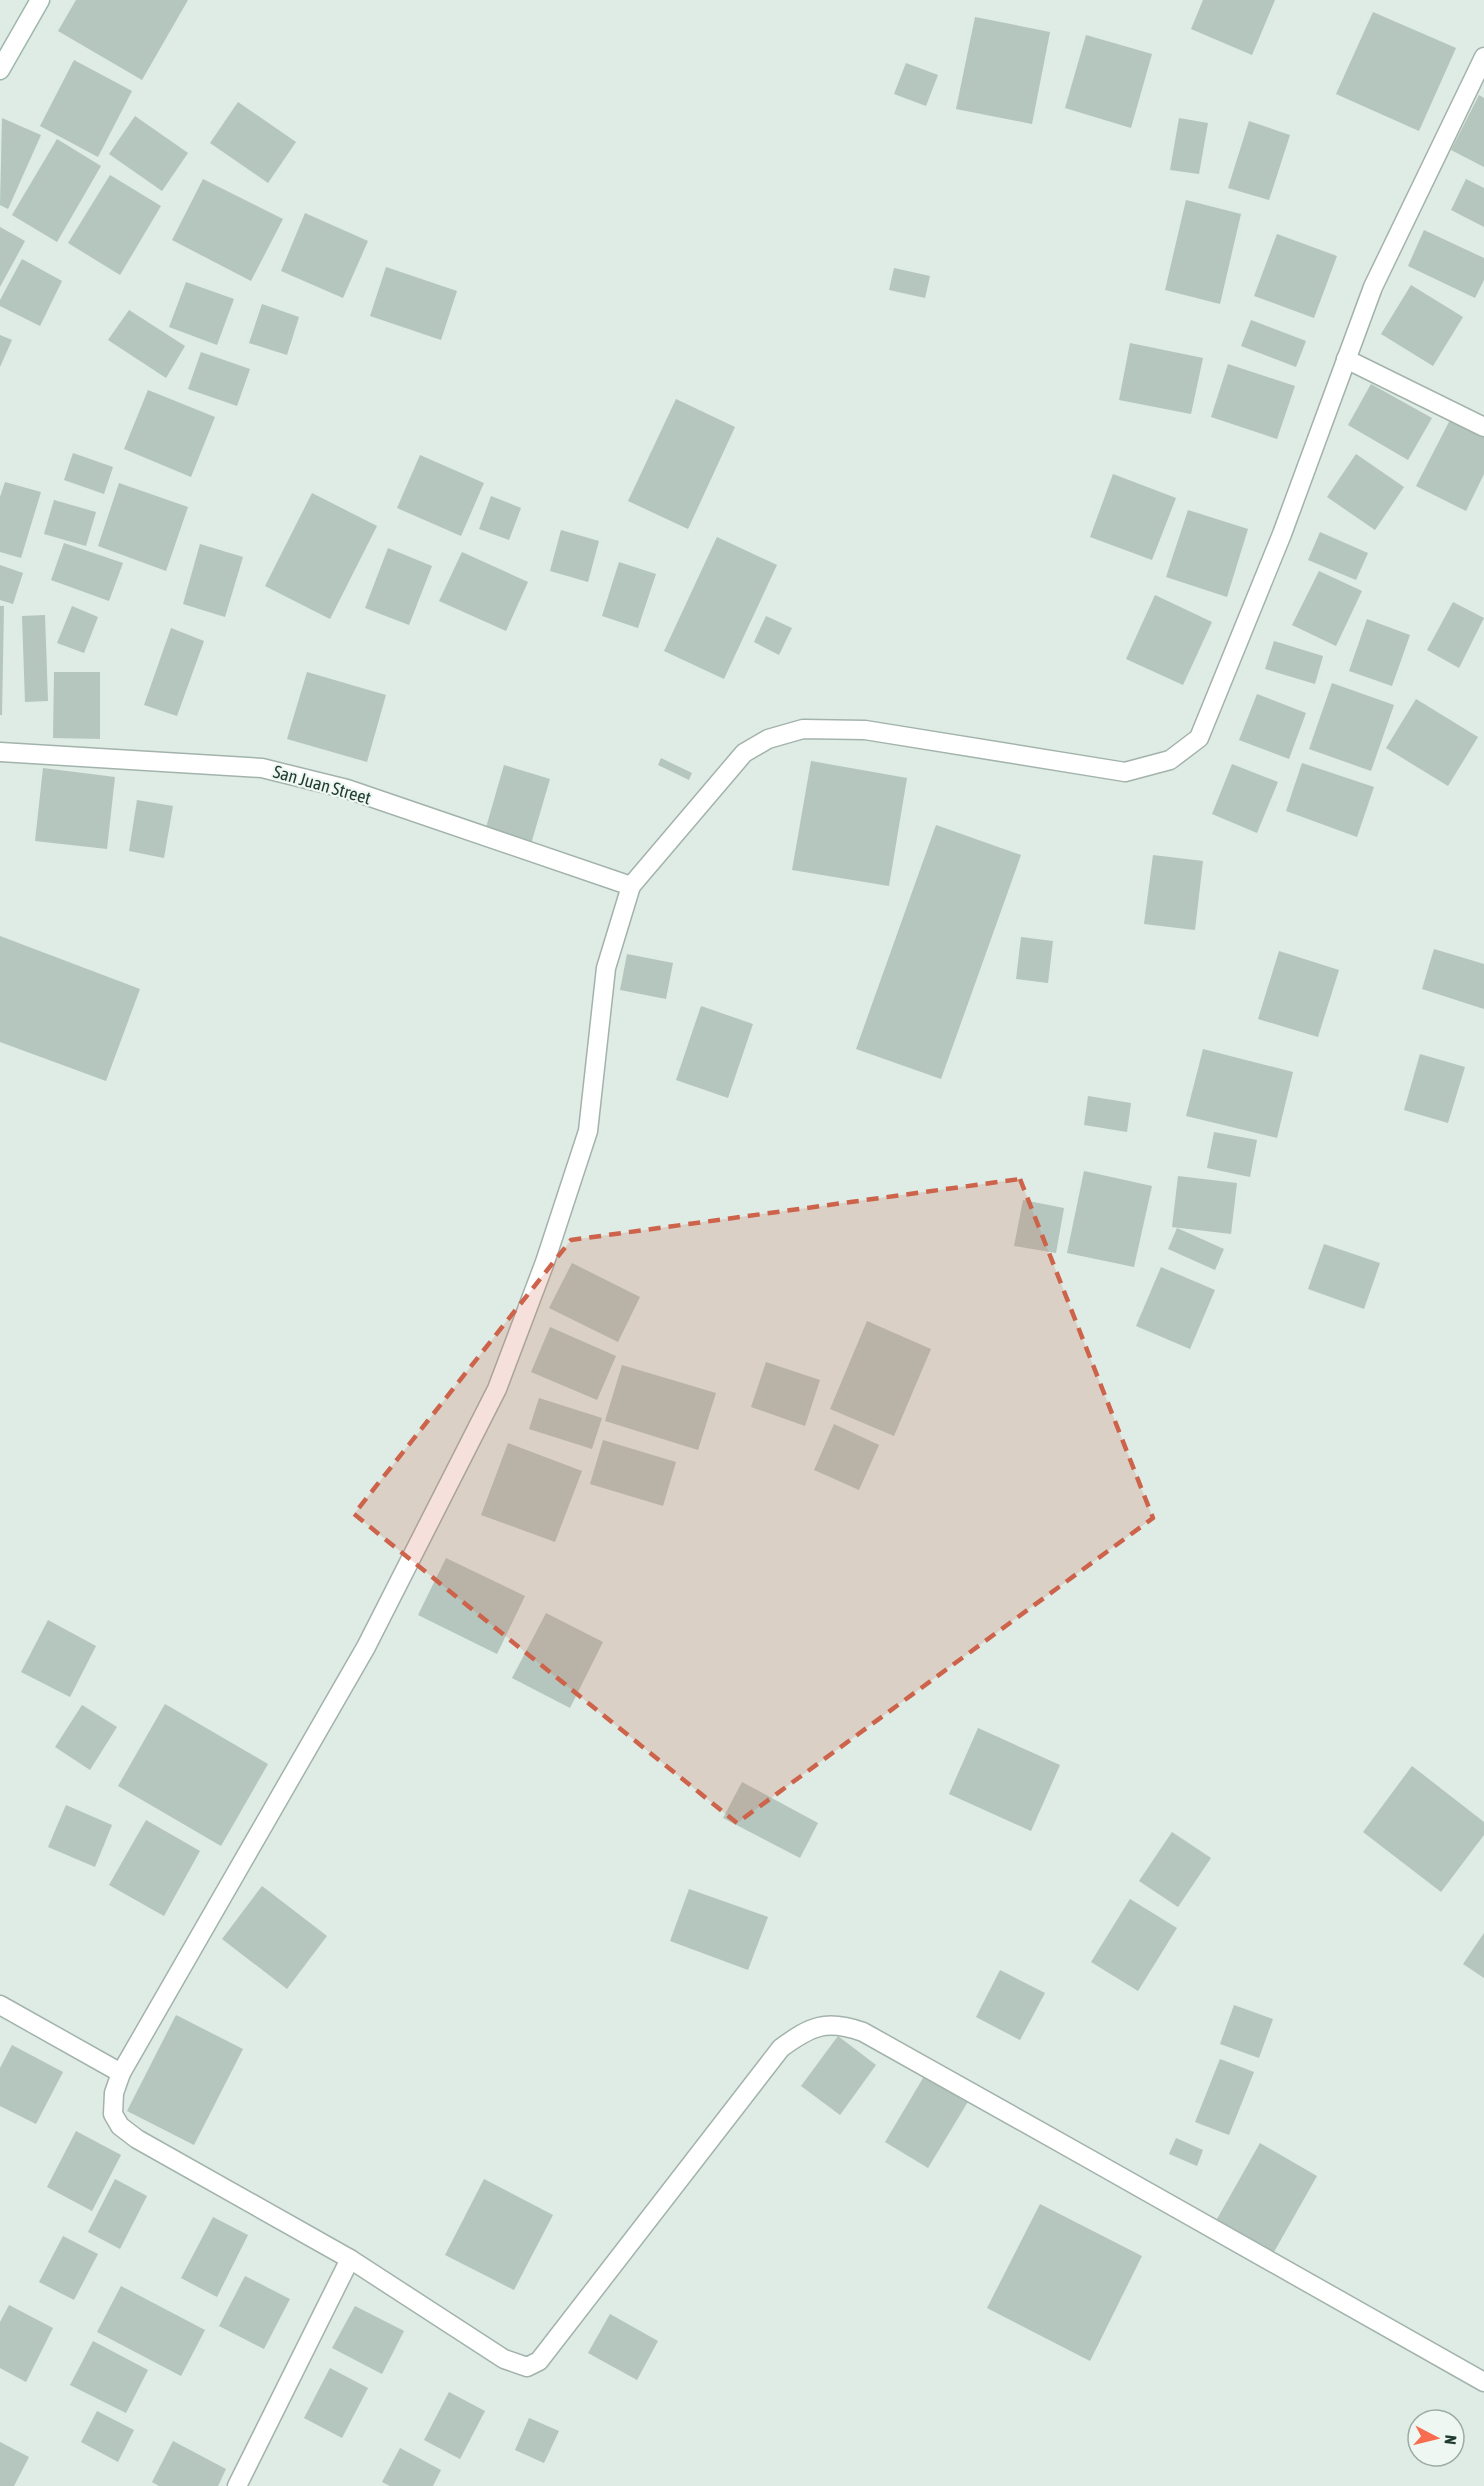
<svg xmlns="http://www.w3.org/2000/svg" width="1484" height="2486" font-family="'Asap Condensed',sans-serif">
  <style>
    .building { fill: #b4c6bd }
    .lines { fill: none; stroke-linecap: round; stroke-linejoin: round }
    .street-casing { stroke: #a2b3ac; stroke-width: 21 }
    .secondary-casing { stroke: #9db7ac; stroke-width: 21 }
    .street { stroke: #fff; stroke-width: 18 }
    .secondary { stroke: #fff; stroke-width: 18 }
    .marked { fill: #cd634a; fill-opacity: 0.2; stroke: #cd634a; stroke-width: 4.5; stroke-dasharray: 12 8; stroke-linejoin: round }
    .labels { text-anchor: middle; stroke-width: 4.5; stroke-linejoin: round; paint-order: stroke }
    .street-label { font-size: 18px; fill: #1f3b32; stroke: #eff7f3 }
  </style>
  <rect width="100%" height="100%" fill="#dfebe5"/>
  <g class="building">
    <polygon points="76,0 188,0 142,80 58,31"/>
    <polygon points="1203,0 1275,0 1252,55 1191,29"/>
    <polygon points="1373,12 1456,48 1419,131 1336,94"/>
    <polygon points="975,17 1050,32 1032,124 956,109"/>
    <polygon points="1086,35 1152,54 1131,128 1065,108"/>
    <polygon points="74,60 132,91 98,157 40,126"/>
    <polygon points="906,63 938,75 926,106 894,94"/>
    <polygon points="1479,95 1484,98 1484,167 1451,150"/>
    <polygon points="238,102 296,142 268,183 210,143"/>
    <polygon points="135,116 188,153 162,191 109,154"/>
    <polygon points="2,118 41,135 8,209 0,205"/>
    <polygon points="1179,118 1208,123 1199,174 1170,170"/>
    <polygon points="1249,121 1290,135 1269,200 1228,188"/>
    <polygon points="57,139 101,166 57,242 12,215"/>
    <polygon points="110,175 161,206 120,275 68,243"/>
    <polygon points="203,179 283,219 251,281 172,240"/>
    <polygon points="1466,179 1484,188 1484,227 1451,210"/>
    <polygon points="1186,200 1241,214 1220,304 1165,290"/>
    <polygon points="305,213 368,241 343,298 281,271"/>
    <polygon points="0,227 25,241 0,287"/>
    <polygon points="1424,230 1484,258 1484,280 1475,298 1408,266"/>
    <polygon points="1277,234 1337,256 1314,318 1254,296"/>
    <polygon points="22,259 62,281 40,326 0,306 0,300"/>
    <polygon points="386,267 457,291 441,340 370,316"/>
    <polygon points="894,268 930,276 925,298 889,290"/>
    <polygon points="186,282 234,299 217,345 169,327"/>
    <polygon points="1411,285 1463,317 1433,366 1381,334"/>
    <polygon points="262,304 299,317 287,355 249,343"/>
    <polygon points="129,310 185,346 166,378 108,340"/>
    <polygon points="1251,320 1306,341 1296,367 1241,346"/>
    <polygon points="0,335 12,340 0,367"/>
    <polygon points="1130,343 1203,358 1191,414 1119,400"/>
    <polygon points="201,352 250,369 237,406 188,389"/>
    <polygon points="1228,364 1295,386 1277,439 1211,417"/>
    <polygon points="1371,384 1432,418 1408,460 1348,425"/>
    <polygon points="148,390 215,417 191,477 124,449"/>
    <polygon points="676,399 735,427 688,529 628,501"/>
    <polygon points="1451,418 1484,434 1484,474 1466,511 1416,486"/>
    <polygon points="73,453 113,467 104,494 64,480"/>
    <polygon points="1356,454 1404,487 1375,530 1327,497"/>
    <polygon points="420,455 484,483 461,536 397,508"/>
    <polygon points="1113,474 1176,498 1152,560 1090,537"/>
    <polygon points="5,482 41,492 21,558 0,552 0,497"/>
    <polygon points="119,483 188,507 166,571 98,546"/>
    <polygon points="312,493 377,526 330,619 265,586"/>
    <polygon points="491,496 521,508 509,540 479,529"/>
    <polygon points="54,500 96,512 86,546 44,534"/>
    <polygon points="1188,510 1248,529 1227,597 1166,577"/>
    <polygon points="561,530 599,541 588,582 550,571"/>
    <polygon points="1320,532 1368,553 1356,580 1308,560"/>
    <polygon points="717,537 777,565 724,679 664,651"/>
    <polygon points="64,543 123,563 109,601 51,580"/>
    <polygon points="200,544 243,557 225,617 183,604"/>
    <polygon points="388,548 432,566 409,625 365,608"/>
    <polygon points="462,552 528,582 506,631 439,601"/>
    <polygon points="619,562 656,574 638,628 602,616"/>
    <polygon points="0,565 23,573 13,604 0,600"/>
    <polygon points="1319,571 1362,591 1336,646 1292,625"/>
    <polygon points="1155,595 1212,622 1183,685 1126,659"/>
    <polygon points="1453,602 1484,618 1459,668 1427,650"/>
    <polygon points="0,606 4,606 2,715 0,715"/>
    <polygon points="72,606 98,617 84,653 57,643"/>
    <polygon points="45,615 48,701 25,702 22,616"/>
    <polygon points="766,616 792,628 779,655 754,642"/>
    <polygon points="1367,619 1410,635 1392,686 1349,671"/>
    <polygon points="171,628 204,641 177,716 144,705"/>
    <polygon points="1274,641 1323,656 1315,684 1265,669"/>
    <polygon points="54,672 100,672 100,739 53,738"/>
    <polygon points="307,672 386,695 367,762 287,739"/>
    <polygon points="1332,683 1394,705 1371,771 1309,749"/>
    <polygon points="1257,694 1306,713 1289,759 1239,740"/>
    <polygon points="1416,699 1478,737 1448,786 1386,748"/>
    <polygon points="661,758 692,773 689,780 658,765"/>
    <polygon points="811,761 907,778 889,886 792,870"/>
    <polygon points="1302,763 1374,787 1357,837 1286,811"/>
    <polygon points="1232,764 1278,782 1257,833 1212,814"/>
    <polygon points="504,765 550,779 531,844 485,831"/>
    <polygon points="43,768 115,777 107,849 35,841"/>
    <polygon points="137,800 173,806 164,858 129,851"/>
    <polygon points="936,825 1021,855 941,1079 856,1049"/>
    <polygon points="1153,855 1203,861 1195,930 1144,924"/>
    <polygon points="0,936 140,989 106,1081 0,1042"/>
    <polygon points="1021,937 1053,941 1048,983 1016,979"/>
    <polygon points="1434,949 1484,964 1484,1009 1422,989"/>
    <polygon points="1279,951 1339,970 1318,1037 1258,1019"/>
    <polygon points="627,954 673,963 666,999 620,990"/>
    <polygon points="701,1006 753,1024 728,1098 676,1080"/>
    <polygon points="1203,1049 1293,1072 1277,1138 1186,1116"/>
    <polygon points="1420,1054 1465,1067 1448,1123 1404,1110"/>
    <polygon points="1088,1096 1131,1103 1127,1132 1084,1125"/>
    <polygon points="1214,1132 1257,1140 1250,1177 1207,1168"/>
    <polygon points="1084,1171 1152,1186 1134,1267 1067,1253"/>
    <polygon points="1178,1176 1237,1183 1231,1234 1172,1227"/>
    <polygon points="1023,1200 1064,1208 1056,1253 1014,1246"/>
    <polygon points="1177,1228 1224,1249 1215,1270 1168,1249"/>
    <polygon points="1324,1244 1380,1263 1364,1309 1308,1289"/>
    <polygon points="572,1263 640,1297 618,1342 549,1308"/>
    <polygon points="1161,1267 1215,1290 1190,1349 1136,1326"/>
    <polygon points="867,1321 931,1349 894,1436 830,1409"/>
    <polygon points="550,1327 616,1356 597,1400 531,1372"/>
    <polygon points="766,1362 820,1380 805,1426 751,1407"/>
    <polygon points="622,1365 716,1393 698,1450 605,1421"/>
    <polygon points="539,1398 602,1418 592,1449 529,1429"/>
    <polygon points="834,1424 879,1445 859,1490 814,1470"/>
    <polygon points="603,1440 676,1462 663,1506 590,1484"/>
    <polygon points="508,1443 582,1471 555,1542 481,1515"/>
    <polygon points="446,1558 525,1596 497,1654 418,1615"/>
    <polygon points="546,1613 603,1642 570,1708 512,1678"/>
    <polygon points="48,1620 96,1646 70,1697 21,1672"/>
    <polygon points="165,1704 268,1764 221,1846 118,1786"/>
    <polygon points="82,1705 117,1727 90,1770 55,1747"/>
    <polygon points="978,1728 1060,1765 1031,1831 949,1794"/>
    <polygon points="1412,1766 1484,1822 1484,1835 1441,1892 1363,1832"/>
    <polygon points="742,1782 818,1823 800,1858 723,1818"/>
    <polygon points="66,1805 112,1825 95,1867 48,1847"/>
    <polygon points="146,1820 200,1851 164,1916 109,1885"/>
    <polygon points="1172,1832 1211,1858 1178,1907 1139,1881"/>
    <polygon points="262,1886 327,1936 287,1989 222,1939"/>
    <polygon points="689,1889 768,1917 748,1970 670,1941"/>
    <polygon points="1130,1899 1177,1928 1138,1991 1091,1962"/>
    <polygon points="1484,1933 1484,1978 1463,1964"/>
    <polygon points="1000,1970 1045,1993 1020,2040 976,2017"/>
    <polygon points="1234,2005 1273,2019 1259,2058 1220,2044"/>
    <polygon points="176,2015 243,2049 194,2145 127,2111"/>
    <polygon points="838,2036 876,2065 840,2115 801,2086"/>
    <polygon points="12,2045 63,2072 36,2124 0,2106 0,2068"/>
    <polygon points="1220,2059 1254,2072 1229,2135 1195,2122"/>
    <polygon points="926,2073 969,2100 928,2168 885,2142"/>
    <polygon points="76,2131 121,2155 92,2211 47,2187"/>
    <polygon points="1176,2138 1203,2150 1197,2166 1169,2154"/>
    <polygon points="1260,2143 1317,2176 1270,2259 1213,2226"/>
    <polygon points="115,2179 147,2196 120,2249 88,2232"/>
    <polygon points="484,2179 553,2215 514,2290 445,2255"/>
    <polygon points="1040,2204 1142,2256 1090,2361 987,2308"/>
    <polygon points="213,2217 248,2235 217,2297 181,2278"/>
    <polygon points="63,2236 98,2254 74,2300 39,2282"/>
    <polygon points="245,2276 290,2299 264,2349 219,2326"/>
    <polygon points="121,2286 205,2330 181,2376 97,2332"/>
    <polygon points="9,2305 53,2328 26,2382 0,2368 0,2322"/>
    <polygon points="355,2306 404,2331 382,2374 332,2348"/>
    <polygon points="610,2314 658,2341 637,2380 588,2353"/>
    <polygon points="93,2341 148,2370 126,2413 70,2385"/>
    <polygon points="330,2368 368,2388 342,2438 304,2418"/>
    <polygon points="449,2392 485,2411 460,2459 424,2440"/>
    <polygon points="97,2411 134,2430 118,2462 81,2442"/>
    <polygon points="529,2418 559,2431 544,2463 515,2450"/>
    <polygon points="173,2441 226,2469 218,2486 159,2486 152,2482"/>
    <polygon points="0,2442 29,2457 14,2486 0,2486"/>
    <polygon points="400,2448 441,2470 433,2486 390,2486 382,2482"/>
  </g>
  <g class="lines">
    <defs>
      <g id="street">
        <path d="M1484,57L1373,287L1282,534L1199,738L1170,760L1125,772L865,730L803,729L768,739L744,753L631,886L606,968L588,1131L545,1262L497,1389L366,1647L121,2073L114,2093L113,2114L120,2126L137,2139L350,2259L504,2359L527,2367L539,2361L781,2048C811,2026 826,2019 863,2032C1071,2147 1276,2266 1484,2382"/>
        <polyline points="1346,359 1484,427"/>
        <polyline points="0,752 262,768 347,789 631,886"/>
        <polyline points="0,2005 121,2073"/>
        <polyline points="237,2486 350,2259"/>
      </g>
      <polyline id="secondary" points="0,70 40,0"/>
    </defs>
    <use href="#street" class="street-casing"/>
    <use href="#secondary" class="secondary-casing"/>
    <use href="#street" class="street"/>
    <use href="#secondary" class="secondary"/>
  </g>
  <path class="marked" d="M1020,1179L1153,1518L737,1823L354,1514L571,1240Z"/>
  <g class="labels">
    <g class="street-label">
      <text transform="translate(322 785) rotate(16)" y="6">San Juan Street</text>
    </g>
  </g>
  <g transform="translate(1436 2438) rotate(97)"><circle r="28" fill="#eff7f3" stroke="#9caca6" stroke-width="1.5"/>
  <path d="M0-4.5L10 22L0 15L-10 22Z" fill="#f86d50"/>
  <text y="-9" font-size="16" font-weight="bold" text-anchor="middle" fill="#1f3b32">N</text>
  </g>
</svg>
